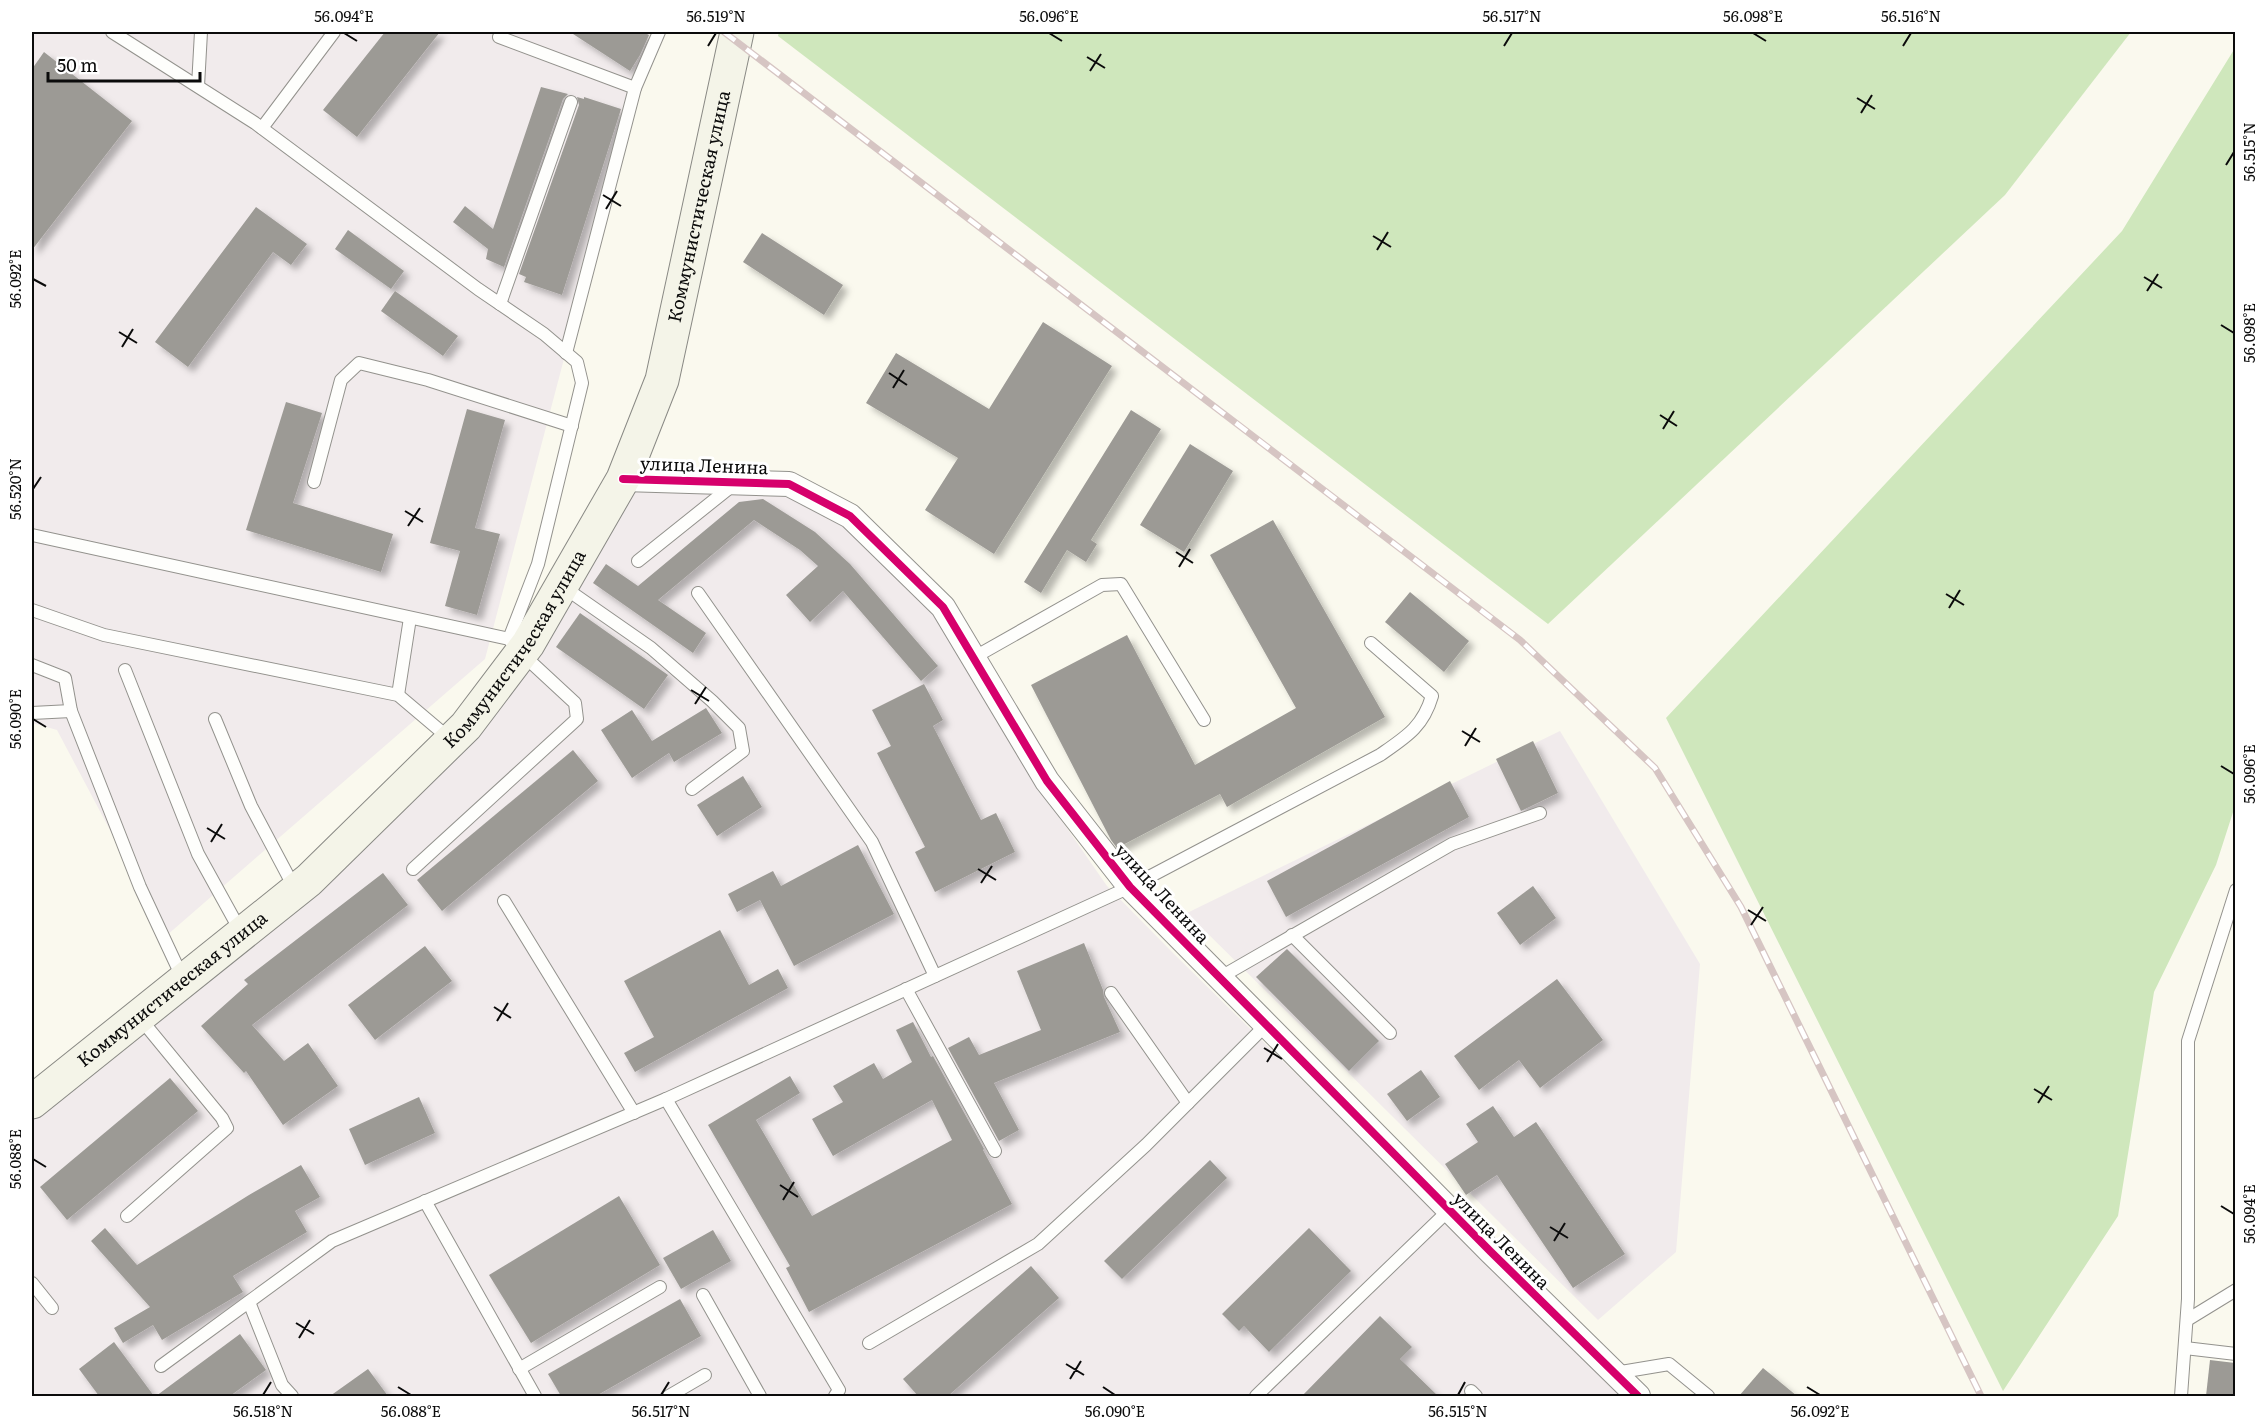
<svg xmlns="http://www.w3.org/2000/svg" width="2267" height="1428" font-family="Literata,serif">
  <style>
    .industrial { fill: #f1ebec }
    .forest { fill: #cfe7bc }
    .building { fill: #9c9a95; filter: url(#shadow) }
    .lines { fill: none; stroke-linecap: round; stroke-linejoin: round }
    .service-casing { stroke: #93928d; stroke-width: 14 }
    .minor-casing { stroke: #93928d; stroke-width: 26 }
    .secondary-casing { stroke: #898984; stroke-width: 35 }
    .service { stroke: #fefefc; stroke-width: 12 }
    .minor { stroke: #fefefc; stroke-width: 24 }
    .secondary { stroke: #f4f4e8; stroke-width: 33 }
    .rail-casing { stroke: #d6c5c3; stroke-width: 7 }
    .rail { stroke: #fff; stroke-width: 4.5; stroke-dasharray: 14; stroke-linecap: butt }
    .cycleway-casing { stroke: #fff; stroke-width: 11 }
    .cycleway { stroke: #d6006c; stroke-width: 8 }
    .ticks { fill: none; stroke: #0b0b0b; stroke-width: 2 }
    .labels { text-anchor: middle; stroke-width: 6; stroke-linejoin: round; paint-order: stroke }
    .street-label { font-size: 18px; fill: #0b0b0b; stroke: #fff }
    .neatline { fill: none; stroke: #0b0b0b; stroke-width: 2 }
    .ticks-label { font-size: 15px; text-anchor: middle; fill: #0b0b0b }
  </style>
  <defs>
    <filter id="shadow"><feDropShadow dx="5.5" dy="5.5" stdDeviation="3" flood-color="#0004"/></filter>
  </defs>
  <rect width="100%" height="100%" fill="#faf9ee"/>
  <g class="industrial">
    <polygon points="32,32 650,32 485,659 166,936 57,730 32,723"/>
    <polygon points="626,490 786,492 842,521 935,611 1035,782 1107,886 1174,954 1624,1396 32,1396 32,1109 469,734"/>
    <polygon points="1560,731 1700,964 1676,1252 1598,1320 1187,913"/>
  </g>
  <g class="forest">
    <polygon points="779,32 2131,32 2005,195 1548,624 778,36"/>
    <polygon points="2235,48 2235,806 2216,865 2154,992 2118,1216 2003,1391 1666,718 2122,231"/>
  </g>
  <g class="building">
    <polygon points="385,32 440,32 357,137 323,110"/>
    <polygon points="570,32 643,32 649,35 640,55 630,71"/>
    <polygon points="44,52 132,121 32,250 32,69"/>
    <polygon points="541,87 568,94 563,99 504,267 486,259 488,249 453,222 465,206 493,229"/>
    <polygon points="577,97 584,99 584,97 621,109 562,295 524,282 526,277 519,274 579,105"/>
    <polygon points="256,207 307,244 291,265 273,252 188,367 155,342"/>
    <polygon points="348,230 404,271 391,289 335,249"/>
    <polygon points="762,233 843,285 824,315 743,262"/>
    <polygon points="395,291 458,336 443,356 381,311"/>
    <polygon points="1043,322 1112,366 994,554 925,510 958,458 866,403 896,353 989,409"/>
    <polygon points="286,402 322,413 293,503 393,534 381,572 246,530"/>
    <polygon points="467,409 505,420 475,528 500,534 477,615 445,606 460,551 430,543"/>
    <polygon points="1131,410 1161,429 1091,540 1097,544 1086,562 1067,550 1041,593 1024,582"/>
    <polygon points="1190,444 1233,471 1184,552 1140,525"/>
    <polygon points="763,499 815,532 850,564 938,666 921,681 843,591 810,622 786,595 818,566 800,550 754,520 658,600 706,633 693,653 593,583 606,564 638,586 739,502"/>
    <polygon points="1273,520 1385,717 1227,807 1220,794 1117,848 1111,840 1031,685 1127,635 1195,765 1296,708 1210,555"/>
    <polygon points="1410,592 1469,641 1444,672 1385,622"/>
    <polygon points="580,613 668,675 644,709 556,647"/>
    <polygon points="924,684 943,720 933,726 981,820 996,813 1015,852 935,892 915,852 925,847 877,753 891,746 872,710"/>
    <polygon points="706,708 722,733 674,762 669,753 632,778 601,730 632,710 652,741"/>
    <polygon points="1533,741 1558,793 1521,811 1496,759"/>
    <polygon points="573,750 598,781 442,911 417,880"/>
    <polygon points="743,776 762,807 717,836 697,805"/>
    <polygon points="1450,781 1469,817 1286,917 1267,881"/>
    <polygon points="858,845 894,914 794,966 760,900 737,912 728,894 773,871 781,886"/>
    <polygon points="383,873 408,905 252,1025 284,1061 308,1043 338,1086 283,1125 246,1071 244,1073 201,1026 248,984 244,980"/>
    <polygon points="1533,886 1556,918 1520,945 1497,913"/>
    <polygon points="720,930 749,985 778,969 788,988 635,1072 624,1053 654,1037 624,981"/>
    <polygon points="1084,943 1103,990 1104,997 1120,1032 994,1083 1019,1130 999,1141 948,1048 969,1037 979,1055 1041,1030 1017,971"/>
    <polygon points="425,946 452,981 375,1040 348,1005"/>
    <polygon points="1287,949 1379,1041 1349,1071 1256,977"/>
    <polygon points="1557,979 1603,1040 1540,1088 1519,1060 1479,1090 1454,1056"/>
    <polygon points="913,1022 931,1057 933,1056 984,1149 983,1150 1012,1204 809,1312 786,1268 790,1266 708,1125 790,1076 800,1093 756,1120 812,1216 952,1140 932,1100 833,1156 812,1119 843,1102 833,1086 874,1063 883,1079 912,1062 896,1030"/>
    <polygon points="1421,1070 1440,1097 1407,1121 1387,1094"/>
    <polygon points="170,1078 198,1111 67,1220 40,1187"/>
    <polygon points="419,1097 435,1133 365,1165 349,1129"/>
    <polygon points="1493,1106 1514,1137 1536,1122 1625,1254 1573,1288 1497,1175 1466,1195 1445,1164 1478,1142 1466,1124"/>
    <polygon points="1210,1160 1227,1178 1122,1279 1104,1261"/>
    <polygon points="301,1165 320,1197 295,1211 307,1232 233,1276 243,1292 162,1340 153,1325 123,1343 114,1328 150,1307 91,1241 105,1228 137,1265 249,1195"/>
    <polygon points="619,1196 660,1265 531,1343 489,1275"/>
    <polygon points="1309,1228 1351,1271 1269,1352 1244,1326 1239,1331 1222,1314"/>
    <polygon points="713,1230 731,1261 681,1289 663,1258"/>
    <polygon points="1031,1266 1059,1298 948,1396 918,1396 903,1379"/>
    <polygon points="680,1299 701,1336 596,1396 561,1396 548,1374"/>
    <polygon points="1380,1316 1412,1347 1400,1359 1438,1396 1302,1396"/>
    <polygon points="240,1334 266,1370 230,1396 156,1396"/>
    <polygon points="114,1342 154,1396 99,1396 79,1369"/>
    <polygon points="2210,1360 2235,1363 2235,1396 2206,1396"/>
    <polygon points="1763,1368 1797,1396 1739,1396"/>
    <polygon points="368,1369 388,1396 330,1396"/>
  </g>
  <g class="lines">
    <defs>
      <g id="service">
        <polyline points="112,32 255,123 478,289 544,334 577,362 582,383 538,564 509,639 521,653 575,703 577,719 413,869"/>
        <polyline points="499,37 635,88"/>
        <polyline points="198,86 201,32"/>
        <polyline points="262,128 334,32"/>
        <polyline points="500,304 571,102"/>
        <polyline points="566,353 635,88 659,32"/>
        <polyline points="314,482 341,380 359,363 428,380 572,426"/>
        <polyline points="32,535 509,639"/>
        <polyline points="638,561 733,485"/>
        <polyline points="562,586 651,648 712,701 739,728 743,751 692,789"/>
        <polyline points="698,593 872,842 935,976"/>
        <polyline points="32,610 104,635 398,695 450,739"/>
        <polyline points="973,658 1102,585 1121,584 1204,720"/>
        <polyline points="32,665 65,678 71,711 140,887 183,979"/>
        <polyline points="125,670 198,854 241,932"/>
        <polyline points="398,695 410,618"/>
        <polyline points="32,713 71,711"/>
        <polyline points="215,719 251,806 295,889"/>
        <polyline points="504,901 634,1113"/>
        <polyline points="1292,935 1390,1033"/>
        <polyline points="1219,978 1452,844 1540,813"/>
        <polyline points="906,989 995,1151"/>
        <polyline points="1111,993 1188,1103"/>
        <polyline points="666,1099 839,1390 835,1396"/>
        <polyline points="425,1201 535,1396"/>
        <polyline points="127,1216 227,1128 222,1118 139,1017"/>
        <polyline points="32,1283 52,1308"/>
        <polyline points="703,1295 760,1396"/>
        <polyline points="249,1302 282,1385 292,1396"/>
        <polyline points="2187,1320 2236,1290"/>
        <polyline points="869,1343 1038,1244 1146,1145 1266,1025"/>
        <polyline points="2185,1348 2236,1354"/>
        <path d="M161,1366L332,1241L666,1099L1130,887L1380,755C1406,737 1423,727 1432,696L1371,643"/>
        <polyline points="519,1369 660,1287"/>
        <polyline points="1615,1373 1669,1364 1708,1396"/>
        <polyline points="1471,1391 1476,1396"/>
        <polyline points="669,1396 705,1375"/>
        <polyline points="1256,1396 1449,1210"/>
        <polyline points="2181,1396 2188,1299 2188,1041 2236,890"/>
      </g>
      <polyline id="minor" points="623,479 789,484 850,516 943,607 1047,781 1130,887 1491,1252 1638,1396"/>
      <g id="secondary">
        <path id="s1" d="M32,1102L309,880L466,726L528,644L623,479L662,380L737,32"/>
      </g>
    </defs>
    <use href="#service" class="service-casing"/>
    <use href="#minor" class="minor-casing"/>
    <use href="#secondary" class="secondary-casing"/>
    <use href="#service" class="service"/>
    <use href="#minor" class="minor"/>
    <use href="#secondary" class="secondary"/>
    <defs>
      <polyline id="rail" points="724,32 1520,640 1655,768 1741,907 1981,1396"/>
    </defs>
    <use href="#rail" class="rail-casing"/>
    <use href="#rail" class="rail"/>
    <defs>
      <polyline id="cycleway" points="623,479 789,484 850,516 943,607 1047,781 1130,887 1491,1252 1638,1396"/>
    </defs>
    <use href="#cycleway" class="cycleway-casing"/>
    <use href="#cycleway" class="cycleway"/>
  </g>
  <path class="ticks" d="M344,33L357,41M1049,33L1062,41M1753,33L1766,41M708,46L716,33M1504,46L1512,33M1903,46L1911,33M1087,57L1105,68M1090,71L1101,54M1857,98L1875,109M1861,113L1872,95M2226,165L2234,152M603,195L621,206M606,209L617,191M1373,236L1391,247M1377,250L1388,232M2144,277L2162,288M33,279L46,286M2147,291L2158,274M2221,325L2234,333M119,332L137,343M122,347L133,329M889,373L907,385M893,388L904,370M1660,415L1677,426M1663,429L1674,411M33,489L41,477M405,511L423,522M408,526L420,508M1176,552L1193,563M1179,567L1190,549M1946,594L1964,605M1949,608L1960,590M691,690L709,701M695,704L706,687M33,719L46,727M1462,731L1480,742M1465,746L1476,728M2221,766L2234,774M207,828L225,839M211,842L222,824M978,869L996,880M981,883L992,866M1748,910L1766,921M1751,925L1763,907M494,1007L511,1018M497,1021L508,1003M1264,1048L1282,1059M1267,1062L1278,1044M2034,1089L2052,1100M2038,1103L2049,1086M33,1159L46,1167M780,1185L798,1197M783,1200L794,1182M2221,1206L2234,1214M1550,1227L1568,1238M1554,1241L1565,1223M296,1323L314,1334M299,1338L310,1320M1066,1364L1084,1375M1070,1379L1081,1361M398,1387L411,1395M1103,1387L1115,1395M1807,1387L1820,1395M263,1395L271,1382M661,1395L669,1382M1458,1395L1465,1382"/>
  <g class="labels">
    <g class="street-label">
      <text dy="6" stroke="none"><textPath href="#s1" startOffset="1152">Коммунистическая улица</textPath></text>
      <text transform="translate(704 466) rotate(2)" y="6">улица Ленина</text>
      <text dy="6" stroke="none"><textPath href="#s1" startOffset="666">Коммунистическая улица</textPath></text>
      <text transform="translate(1162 894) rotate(47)" y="6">улица Ленина</text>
      <text dy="6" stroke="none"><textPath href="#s1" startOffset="180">Коммунистическая улица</textPath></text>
      <text transform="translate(1501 1241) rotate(45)" y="6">улица Ленина</text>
    </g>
  </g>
  <rect width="2267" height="1428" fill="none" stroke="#ffffff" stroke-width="66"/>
  <path d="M48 72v9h152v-9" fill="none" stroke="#0b0b0b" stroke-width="3"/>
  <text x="57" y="72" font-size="18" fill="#0b0b0b" stroke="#ffffff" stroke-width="4.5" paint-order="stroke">50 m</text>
  <rect x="33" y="33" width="2201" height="1362" class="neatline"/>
  <g class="ticks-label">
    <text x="344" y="22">56.094°E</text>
    <text x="716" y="22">56.519°N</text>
    <text x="1049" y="22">56.096°E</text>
    <text x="1512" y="22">56.517°N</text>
    <text x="1753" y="22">56.098°E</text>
    <text x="1911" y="22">56.516°N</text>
    <text transform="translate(2250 152) rotate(-90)" y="5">56.515°N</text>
    <text transform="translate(16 279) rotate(-90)" y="5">56.092°E</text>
    <text transform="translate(2250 333) rotate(-90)" y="5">56.098°E</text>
    <text transform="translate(16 489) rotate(-90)" y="5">56.520°N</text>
    <text transform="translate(16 719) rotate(-90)" y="5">56.090°E</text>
    <text transform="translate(2250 774) rotate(-90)" y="5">56.096°E</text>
    <text transform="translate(16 1159) rotate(-90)" y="5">56.088°E</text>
    <text transform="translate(2250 1214) rotate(-90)" y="5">56.094°E</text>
    <text x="263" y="1417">56.518°N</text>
    <text x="411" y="1417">56.088°E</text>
    <text x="661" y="1417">56.517°N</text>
    <text x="1115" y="1417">56.090°E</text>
    <text x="1458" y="1417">56.515°N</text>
    <text x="1820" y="1417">56.092°E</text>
  </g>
</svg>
